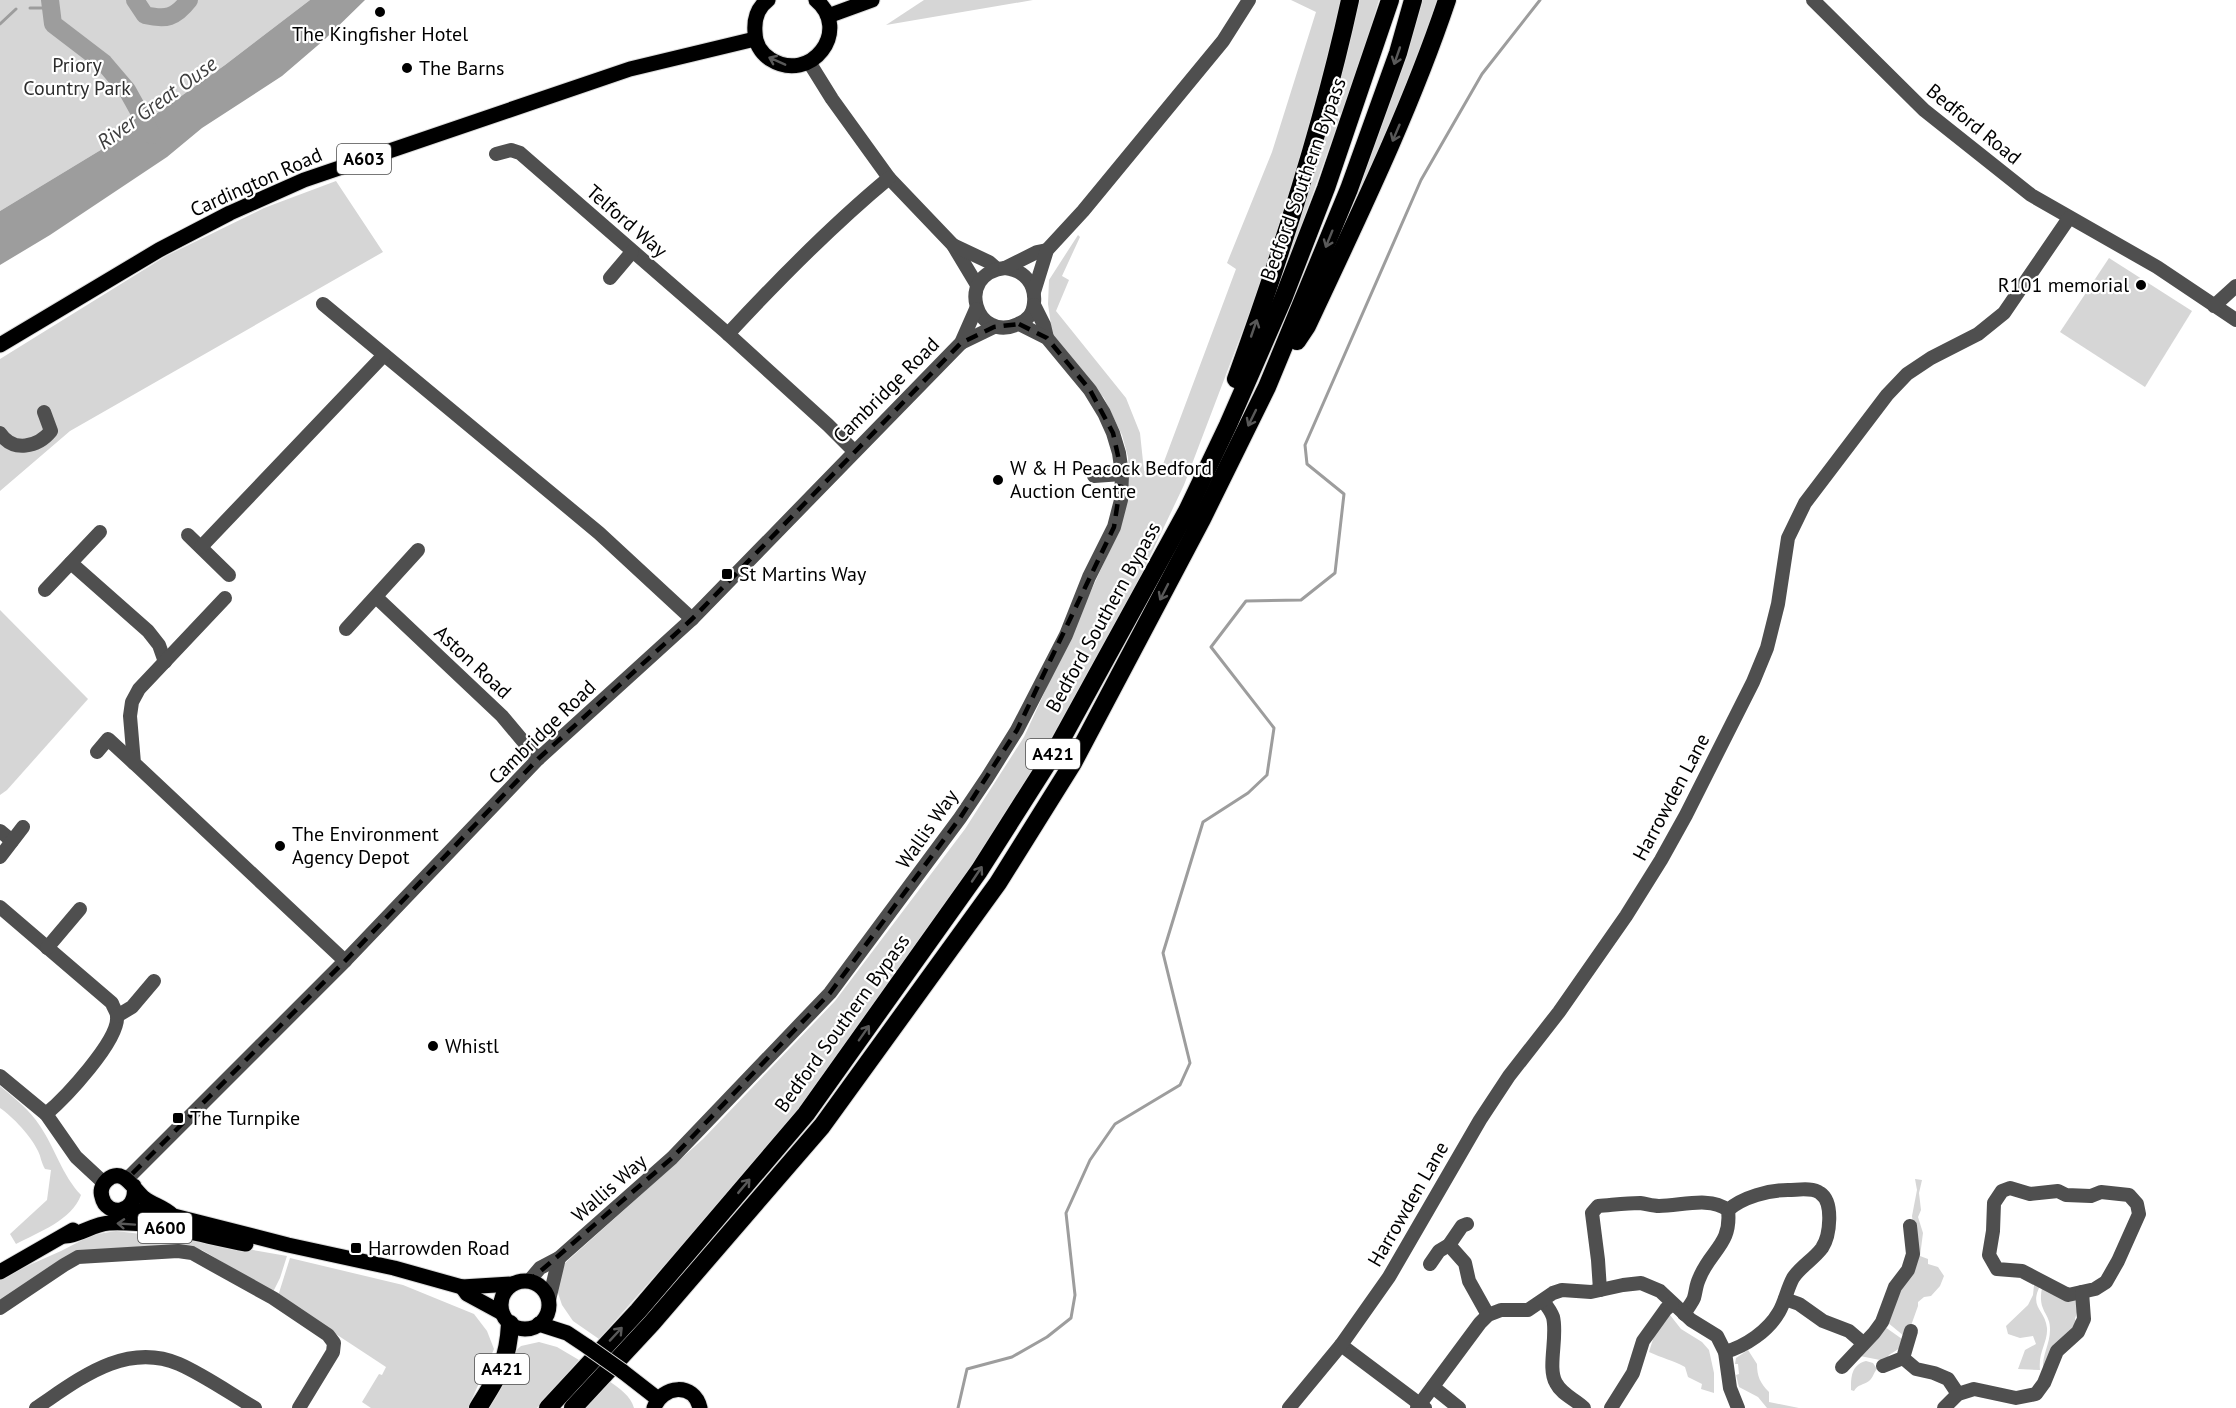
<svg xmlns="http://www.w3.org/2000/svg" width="2236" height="1408" font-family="'PT Sans',sans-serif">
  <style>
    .green { fill: #d6d6d6 }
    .water { fill: #9d9d9d }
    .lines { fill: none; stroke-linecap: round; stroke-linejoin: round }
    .stream { stroke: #9d9d9d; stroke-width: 3 }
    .river { stroke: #9d9d9d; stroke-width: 18 }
    .major-casing { stroke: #dbdbdb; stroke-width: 17 }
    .highway-casing { stroke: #dbdbdb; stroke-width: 20 }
    .minor { stroke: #4f4f4f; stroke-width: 14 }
    .major { stroke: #000; stroke-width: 15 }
    .highway { stroke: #000; stroke-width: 18 }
    .major-bridge-casing { stroke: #dbdbdb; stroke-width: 17; stroke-linecap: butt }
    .major-bridge { stroke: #000; stroke-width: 15 }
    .oneway { stroke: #595959 }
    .marked { fill: none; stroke: #000; stroke-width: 4.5; stroke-dasharray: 12 8; stroke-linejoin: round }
    .poi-dot { fill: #000; stroke: #fff; stroke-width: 2 }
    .labels { text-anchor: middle; stroke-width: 4.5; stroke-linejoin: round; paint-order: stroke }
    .shield { fill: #fff; stroke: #4c4c4c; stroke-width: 1.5 }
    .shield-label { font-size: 18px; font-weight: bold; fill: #000 }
    .poi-label { font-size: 20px; fill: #000; stroke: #fff; text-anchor: start }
    .park-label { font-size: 20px; fill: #2d2d2d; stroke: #fff }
    .street-label { font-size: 20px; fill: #000; stroke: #fff }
    .water-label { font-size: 21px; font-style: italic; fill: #3e3e3e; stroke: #fff }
  </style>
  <rect width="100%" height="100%" fill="#fff"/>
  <g class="green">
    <polygon points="0,0 310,0 225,65 132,131 0,211"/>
    <polygon points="924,0 1033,0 886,25"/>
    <polygon points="1291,0 1343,0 1281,230 1184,485 1123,613 1049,750 975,870 801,1111 599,1339 573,1321 562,1305 556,1287 565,1263 703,1139 835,1001 965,829 1024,737 1119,530 1129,475 1128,457 1122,435 1104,398 1059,347 1049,328 1051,325 1048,304 1049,280 1078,235 1080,237 1062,276 1069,280 1056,311 1126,398 1140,433 1144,471 1159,475 1236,269 1227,263 1272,152 1316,12"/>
    <polygon points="1359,0 1379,0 1365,47 1271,311"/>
    <polygon points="1417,0 1441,0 1431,27 1334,254 1328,252"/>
    <polygon points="336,181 383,252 70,431 0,491 0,359 166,256 264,208"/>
    <polygon points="2109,258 2192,311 2145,387 2060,332"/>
    <polygon points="0,610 88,699 7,790 0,795"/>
    <path d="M0,1086C14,1098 30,1110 40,1126C55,1148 62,1175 81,1195C72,1220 39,1232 16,1244L10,1234L47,1200L51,1170L45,1169C41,1162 41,1157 38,1151C31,1136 13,1117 0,1108Z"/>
    <polygon points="1915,1179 1922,1180 1919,1193 1921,1210 1918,1217 1923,1233 1920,1256 1928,1259 1928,1264 1938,1267 1944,1276 1940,1286 1931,1296 1924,1297 1918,1302 1918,1306 1908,1334 1904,1336 1887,1322 1915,1238 1912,1216 1917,1190"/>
    <polygon points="116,1231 207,1242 287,1256 280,1278 273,1292 202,1250 185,1247 86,1251 0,1302 0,1278 61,1251 92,1235"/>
    <polygon points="290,1258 403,1285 474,1314 487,1331 494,1349 468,1408 371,1408 362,1402 379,1374 382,1375 386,1367 278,1296"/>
    <path d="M2041,1284C2028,1308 2045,1309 2047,1328C2048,1342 2038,1352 2040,1370L2018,1369L2025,1350L2036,1344L2033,1336L2020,1338L2008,1334L2006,1326L2028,1305L2033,1295L2034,1285Z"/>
    <path d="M2042,1288L2076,1298L2077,1312L2075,1319L2078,1324L2043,1369C2042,1355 2050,1344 2050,1330C2051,1313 2037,1312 2042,1288Z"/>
    <path d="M1670,1315L1681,1329L1702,1342L1709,1350L1714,1373V1393L1701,1389L1702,1384L1688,1377L1685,1367C1672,1360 1662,1358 1649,1352L1654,1336Z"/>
    <polygon points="1885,1327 1902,1339 1900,1348 1889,1355 1885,1361 1860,1356 1876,1341"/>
    <polygon points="539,1342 557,1347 579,1360 537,1408 487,1408 513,1353 521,1346"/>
    <path d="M1748,1350L1757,1364C1757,1376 1760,1383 1769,1392V1402L1799,1408H1767L1758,1397L1739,1387L1736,1375L1739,1374L1738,1364H1735L1736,1358Z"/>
    <path d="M1866,1361L1873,1363L1877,1369C1874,1372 1873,1378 1869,1381C1864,1385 1858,1384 1854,1391L1851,1390C1851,1377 1851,1365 1866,1361Z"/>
    <path d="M609,1381C619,1388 631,1396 634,1408H584Z"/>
  </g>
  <polygon class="water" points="310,0 365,0 324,40 282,76 202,128 167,157 50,235 0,265 0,211 132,131 225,65"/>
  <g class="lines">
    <g class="stream">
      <polyline points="30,8 52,8"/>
      <polyline points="0,24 16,9"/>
      <polyline points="958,1408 967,1369 1012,1357 1047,1337 1071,1318 1075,1295 1066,1213 1090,1160 1115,1124 1180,1085 1190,1063 1163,953 1203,822 1248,793 1267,775 1274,728 1211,647 1246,601 1301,600 1335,573 1344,494 1307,464 1305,445 1421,180 1482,74 1540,0"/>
    </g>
    <g class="river">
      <polyline points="50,0 53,24 104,63 127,90 152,135"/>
      <path d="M135,0L145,15C166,20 175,18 189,0"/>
    </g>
    <defs>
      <g id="major">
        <path d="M768,0C757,8 754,19 755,32C755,43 761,53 770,59C811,85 852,30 816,0"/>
        <polyline points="828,16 872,0"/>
        <polyline points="0,345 159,250 230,213 304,180 630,69 755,39"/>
        <path d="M134,1186C138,1215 106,1217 102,1197C100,1191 102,1185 107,1180C123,1166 133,1189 144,1198C153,1205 164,1207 172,1215"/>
        <polyline points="127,1208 154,1215 174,1216 288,1245 394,1268 462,1287 512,1284"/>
        <path d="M65,1236C81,1235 93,1224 109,1223C155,1221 202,1236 246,1244"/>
        <polyline points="0,1272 73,1230"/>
        <circle cx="525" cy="1305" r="24"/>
        <polyline points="462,1287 467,1294 502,1313"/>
        <polyline points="539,1324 567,1333 588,1347"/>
        <polyline points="622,1371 658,1399"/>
        <path d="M654,1408C662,1385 694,1382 700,1408"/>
      </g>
      <g id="highway">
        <path d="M1297,341L1307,326C1357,219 1409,113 1447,0"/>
        <path d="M1236,379C1281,255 1322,129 1350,0"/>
        <path d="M478,1408C498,1376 508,1363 510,1324"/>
        <polyline points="548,1408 638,1311 806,1114 979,871 1054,753 1187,511 1228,425 1283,299 1326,188 1390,0"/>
        <polyline points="573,1408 652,1323 822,1126 998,883 1073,763 1202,519 1267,387 1349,189 1398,53 1413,0"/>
      </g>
    </defs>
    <use href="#major" class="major-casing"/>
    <use href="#highway" class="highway-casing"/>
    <g class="minor">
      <polyline points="1813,0 1924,110 2031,195 2157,267 2236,320"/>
      <polyline points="809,62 832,99 889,178 953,245 977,285"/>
      <polyline points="496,154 511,150 520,153 728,334 828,425 854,451"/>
      <polyline points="953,245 989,262 997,269"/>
      <path d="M1005,268C1024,270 1036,284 1034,303C1033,314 1028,320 1018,324C976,344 954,274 1005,268Z"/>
      <polyline points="1005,268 1037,252 1047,250"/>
      <polyline points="610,278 632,252"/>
      <polyline points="1034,292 1047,250 1083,211 1223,41 1249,0"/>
      <polyline points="323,304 599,533 692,619"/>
      <polyline points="1034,305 1044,325 1047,338"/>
      <polyline points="2214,306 2236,286"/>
      <path d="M728,334C779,279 831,226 889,178"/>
      <polyline points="961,343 994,327"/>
      <path d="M0,433C13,453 38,447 51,431L44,412"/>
      <polyline points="1094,476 1122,474"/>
      <polyline points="188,535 229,575"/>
      <polyline points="201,547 384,355"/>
      <polyline points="71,563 148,631 159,645 165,662"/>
      <polyline points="45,590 100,532"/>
      <polyline points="376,597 502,716 538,759"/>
      <polyline points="225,598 139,689 132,702 130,716 134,763 345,961"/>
      <polyline points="346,629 418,550"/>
      <polyline points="97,752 108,739 134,763"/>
      <polyline points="0,831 12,841"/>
      <polyline points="0,857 23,827"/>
      <path d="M0,907L112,1003C113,1007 117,1012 117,1016C120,1040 64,1099 46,1114"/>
      <polyline points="47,948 80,909"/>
      <polyline points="117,1016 132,1007 154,981"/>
      <polyline points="0,1076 46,1114 76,1157 104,1183"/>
      <polyline points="127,1179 345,961 538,759 692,619 961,343 976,309"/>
      <polygon points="2010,1188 2030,1194 2058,1191 2066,1195 2091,1196 2101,1192 2129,1195 2137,1204 2139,1214 2118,1261 2106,1282 2095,1289 2068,1295 2022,1271 1997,1269 1989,1255 1993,1231 1994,1203 2002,1191"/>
      <polyline points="1449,1245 1465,1263 1469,1281 1488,1315"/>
      <polyline points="1430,1264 1439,1251 1449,1245 1462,1226 1467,1224"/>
      <polyline points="529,1281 540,1268 559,1258 672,1158 830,993 960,818 987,778 1017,730 1066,635 1089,577 1114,527 1121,500 1122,474 1119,453 1113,433 1104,413 1090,390 1047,338 1019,324"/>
      <path d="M1600,1290L1598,1260L1592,1213L1598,1206C1612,1205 1626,1203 1640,1203C1647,1204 1653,1206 1659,1206C1681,1206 1709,1196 1728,1210C1732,1245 1710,1250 1699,1279C1696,1285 1696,1291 1694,1298C1692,1303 1687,1309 1684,1314"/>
      <polyline points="1785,1299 1799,1304 1823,1321 1849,1331 1863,1343"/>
      <polyline points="549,1300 559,1258"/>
      <path d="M1543,1301C1547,1306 1551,1311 1553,1317C1558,1337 1547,1368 1556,1383C1562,1395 1575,1399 1584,1408"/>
      <polyline points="0,1308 64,1265 78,1257 178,1251 192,1253 273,1298 328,1335 334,1343 333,1352 299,1408"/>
      <polyline points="1341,1345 1425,1408"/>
      <path d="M1725,1352C1746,1346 1768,1331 1779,1312C1785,1302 1787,1289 1793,1278C1800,1267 1814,1259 1822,1248C1830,1236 1834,1202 1820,1193C1812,1187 1798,1190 1788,1190C1769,1190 1743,1197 1728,1210"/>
      <polyline points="1903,1358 1916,1369 1934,1373 1948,1379 1958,1394"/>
      <polyline points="1883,1366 1903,1358 1911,1331"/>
      <polyline points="1842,1367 1874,1333 1882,1322 1895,1287 1908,1270 1913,1254 1910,1226"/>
      <polyline points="1433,1387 1459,1408"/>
      <path d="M36,1408C78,1380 125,1341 179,1364C204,1375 231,1394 255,1408"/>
      <polyline points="1289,1408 1341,1345 1389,1277 1480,1120 1509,1076 1559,1012 1626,916 1661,860 1686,815 1753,682 1767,648 1778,604 1788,538 1805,503 1887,395 1907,374 1931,358 1978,334 2004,313 2069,218"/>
      <polyline points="1417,1408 1480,1323 1488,1315 1501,1310 1528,1310 1553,1293 1562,1290 1591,1292 1623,1285 1641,1283 1660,1291 1691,1320 1717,1336 1725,1352 1730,1388 1738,1408"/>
      <polyline points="1611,1408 1633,1373 1643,1341 1666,1309 1672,1304"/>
      <polyline points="1944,1408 1958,1394 1974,1389 2016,1398 2036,1394 2044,1383 2057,1351 2078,1332 2084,1319 2082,1292"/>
    </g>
    <use href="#major" class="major"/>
    <use href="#highway" class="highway"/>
    <defs>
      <polyline id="major-bridge" points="588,1347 622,1371"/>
    </defs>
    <use href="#major-bridge" class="major-bridge-casing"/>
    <use href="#major-bridge" class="major-bridge"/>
  </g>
  <defs><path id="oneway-shaft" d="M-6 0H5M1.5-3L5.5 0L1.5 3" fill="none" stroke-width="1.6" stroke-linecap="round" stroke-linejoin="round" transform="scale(1.5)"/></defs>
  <g class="oneway">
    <use href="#oneway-shaft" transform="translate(1397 56) rotate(109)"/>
    <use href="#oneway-shaft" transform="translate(777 61) rotate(-156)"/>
    <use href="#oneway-shaft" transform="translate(1396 133) rotate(113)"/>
    <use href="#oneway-shaft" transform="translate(1329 239) rotate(112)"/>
    <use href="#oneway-shaft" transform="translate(1254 328) rotate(-71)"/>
    <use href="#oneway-shaft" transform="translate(1252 418) rotate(116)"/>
    <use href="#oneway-shaft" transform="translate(1164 592) rotate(117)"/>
    <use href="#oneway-shaft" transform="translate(977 874) rotate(-56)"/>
    <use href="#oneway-shaft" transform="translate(864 1033) rotate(-55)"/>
    <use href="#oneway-shaft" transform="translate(744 1186) rotate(-50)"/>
    <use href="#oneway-shaft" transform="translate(126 1224) rotate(-176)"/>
    <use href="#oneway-shaft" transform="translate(616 1334) rotate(-47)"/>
  </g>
  <path class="marked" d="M1019,324L1047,338L1090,390L1113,433L1122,474L1114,527L1017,730L960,818L830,993L672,1158L529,1281L462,1287L174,1216L145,1199L127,1179L345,961L538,759L692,619L961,343L994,327Z"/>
  <g class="poi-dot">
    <circle cx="380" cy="12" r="6"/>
    <circle cx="407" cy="68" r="6"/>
    <circle cx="2141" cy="285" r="6"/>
    <circle cx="998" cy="480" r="6"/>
    <rect x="721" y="568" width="12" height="12" rx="3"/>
    <circle cx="280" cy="846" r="6"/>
    <circle cx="433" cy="1046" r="6"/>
    <rect x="172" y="1112" width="12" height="12" rx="3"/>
    <rect x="350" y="1242" width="12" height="12" rx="3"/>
  </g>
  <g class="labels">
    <g class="shield">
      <rect x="337" y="144" width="54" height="30" rx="4.5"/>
      <rect x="1026" y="739" width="54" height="30" rx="4.5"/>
      <rect x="138" y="1213" width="54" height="30" rx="4.5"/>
      <rect x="475" y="1354" width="54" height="30" rx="4.5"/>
    </g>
    <g class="shield-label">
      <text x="364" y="165">A603</text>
      <text x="1053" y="760">A421</text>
      <text x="165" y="1234">A600</text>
      <text x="502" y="1375">A421</text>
    </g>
    <g class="poi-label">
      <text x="380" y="41" text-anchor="middle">The Kingfisher Hotel</text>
      <text x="419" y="75">The Barns</text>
      <text x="2129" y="292" text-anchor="end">R101 memorial</text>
      <text x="1010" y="475">W &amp; H Peacock Bedford<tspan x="1010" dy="23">Auction Centre</tspan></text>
      <text x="739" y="581">St Martins Way</text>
      <text x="292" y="841">The Environment<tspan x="292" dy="23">Agency Depot</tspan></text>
      <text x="445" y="1053">Whistl</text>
      <text x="190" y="1125">The Turnpike</text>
      <text x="368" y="1255">Harrowden Road</text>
    </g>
    <g class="park-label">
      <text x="77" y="72">Priory<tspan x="77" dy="23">Country Park</tspan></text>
    </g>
    <g class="street-label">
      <text transform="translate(1974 124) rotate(39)" y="7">Bedford Road</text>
      <text transform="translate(1303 179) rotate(-70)" y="7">Bedford Southern Bypass</text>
      <text transform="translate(256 182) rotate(-24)" y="7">Cardington Road</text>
      <text transform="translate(627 221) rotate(41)" y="7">Telford Way</text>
      <text transform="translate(886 390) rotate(-45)" y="7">Cambridge Road</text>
      <text transform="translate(1103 617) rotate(-61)" y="7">Bedford Southern Bypass</text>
      <text transform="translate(473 662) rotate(43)" y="7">Aston Road</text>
      <text transform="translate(542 732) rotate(-44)" y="7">Cambridge Road</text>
      <text transform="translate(1671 797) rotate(-62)" y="7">Harrowden Lane</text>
      <text transform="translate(927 829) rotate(-55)" y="7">Wallis Way</text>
      <text transform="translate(842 1023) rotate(-54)" y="7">Bedford Southern Bypass</text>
      <text transform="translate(609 1188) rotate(-41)" y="7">Wallis Way</text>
      <text transform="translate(1408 1204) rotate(-60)" y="7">Harrowden Lane</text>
    </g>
    <g class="water-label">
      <text transform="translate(157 103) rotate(-36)" y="7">River Great Ouse</text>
    </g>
  </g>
</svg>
